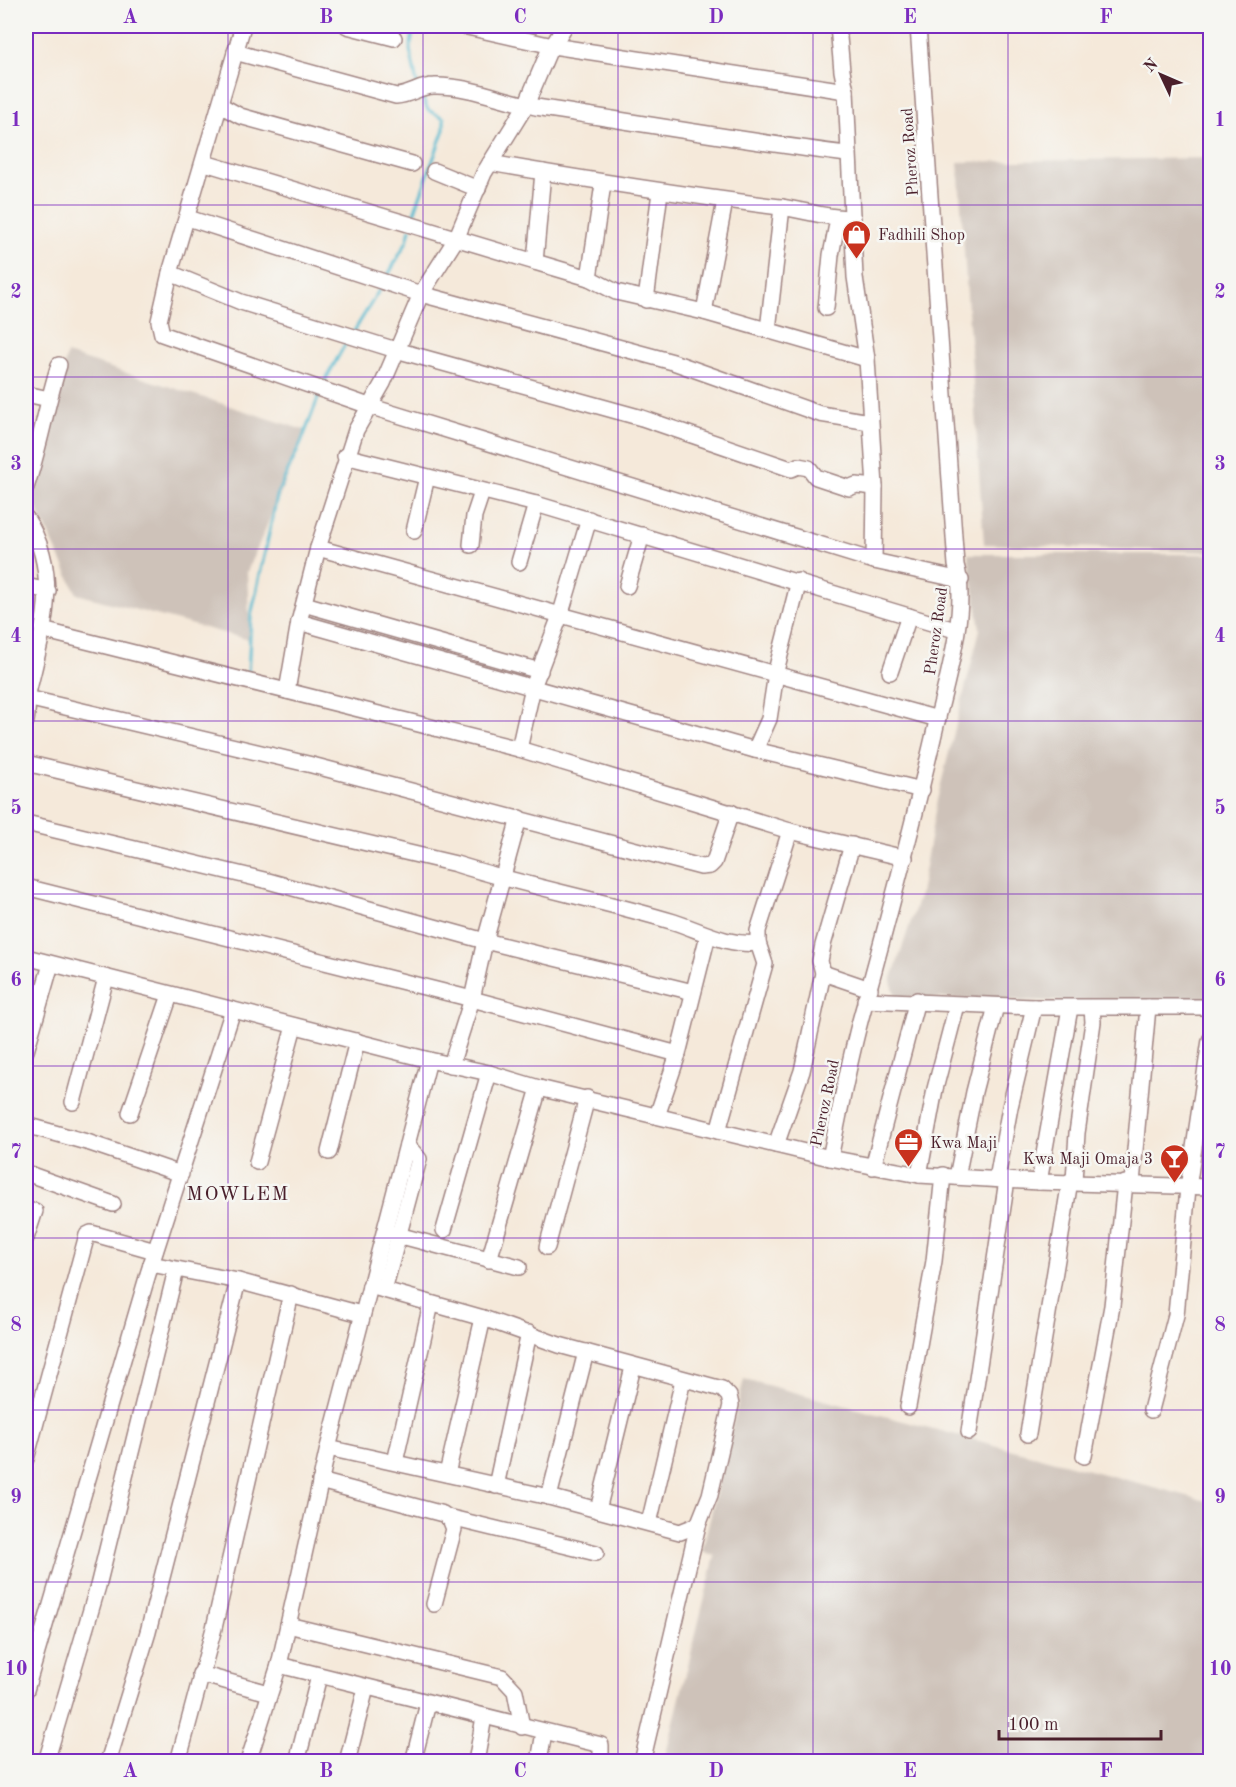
<svg xmlns="http://www.w3.org/2000/svg" width="1236" height="1787" font-family="'Old Standard TT',serif">
  <style>
    .industrial { fill: #cec2b9 }
    .lines { fill: none; stroke-linecap: round; stroke-linejoin: round }
    .stream { stroke: #52bad0; stroke-width: 3 }
    .minor-casing { stroke: #a08482; stroke-width: 18 }
    .minor { stroke: #fff; stroke-width: 15 }
    .grid { fill: none; stroke: #7b2cbf; stroke-width: 1.5; stroke-opacity: 0.55 }
    .labels { text-anchor: middle; stroke-width: 5; stroke-linejoin: round; paint-order: stroke }
    .street-label { font-size: 16px; fill: #4a1f2b; stroke: #f6f6f2 }
    .poi-label { font-size: 16px; fill: #4a1f2b; stroke: #f6f6f2; text-anchor: start }
    .quarter-label { font-size: 20px; letter-spacing: 1.5px; fill: #4a1f2b; stroke: #f6f6f2 }
    .neatline { fill: none; stroke: #7b2cbf; stroke-width: 2 }
    .grid-label { font-size: 20px; text-anchor: middle; font-weight: bold; fill: #7b2cbf }
  </style>
  <rect width="100%" height="100%" fill="#f6f6f2"/>
  <filter id="ink" filterUnits="userSpaceOnUse"><feTurbulence type="fractalNoise" baseFrequency=".0167" numOctaves="2"/><feDisplacementMap in="SourceGraphic" scale="12" xChannelSelector="R" yChannelSelector="G"/><feConvolveMatrix kernelMatrix="1 2 1 2 8 2 1 2 1" color-interpolation-filters="sRGB"/></filter>
  <filter id="wash" filterUnits="userSpaceOnUse"><feTurbulence type="fractalNoise" baseFrequency=".008" numOctaves="4" result="noise"/><feDisplacementMap in="SourceGraphic" scale="24" xChannelSelector="R" yChannelSelector="G"/><feGaussianBlur stdDeviation="1.35" result="paint"/><feColorMatrix in="noise" values="0 0 0 0 0 0 0 0 0 0 0 0 0 0 0 0 0 1.4 0 .05"/><feComposite in="paint" operator="in"/></filter>
  <g filter="url(#wash)">
    <rect width="100%" height="100%" fill="#f5e9da"/>
    <g class="industrial">
      <polygon points="1210,158 1210,552 984,544 958,162"/>
      <polygon points="67,354 307,431 247,572 250,640 77,594 31,496"/>
      <polygon points="968,554 1210,554 1210,1005 896,997 891,981 920,894 937,800 980,629"/>
      <polygon points="744,1379 1210,1502 1210,1749 1207,1761 664,1762 715,1556 702,1551"/>
    </g>
    <g class="lines">
      <g class="stream">
        <polyline points="414,26 410,50 417,84"/>
        <polyline points="412,219 444,129 444,118 428,110 420,93"/>
        <polyline points="387,277 407,241 410,229"/>
        <polyline points="353,333 381,287"/>
        <polyline points="323,384 347,341"/>
        <polyline points="248,675 251,616 278,492 301,443 320,393"/>
      </g>
    </g>
  </g>
  <g filter="url(#ink)">
    <g class="lines">
      <defs>
        <g id="minor">
          <polyline points="243,26 170,273 159,321 162,334 372,407 874,561 961,580"/>
          <polyline points="347,26 394,38"/>
          <polyline points="463,26 553,46 846,91"/>
          <polyline points="838,26 842,71 846,91 855,277 867,359 875,487 874,561"/>
          <path d="M235,52L396,96C412,95 419,86 434,86C468,85 503,101 536,107C640,123 743,141 847,154"/>
          <polyline points="220,105 240,116 412,164"/>
          <polyline points="205,163 535,262 543,172"/>
          <path d="M490,163C587,180 683,195 780,207C805,210 828,219 853,218"/>
          <polyline points="434,171 478,189"/>
          <polyline points="603,184 589,278 616,292 704,312 867,359"/>
          <polyline points="188,218 421,294 673,362 820,414 870,422"/>
          <polyline points="535,262 589,278"/>
          <polyline points="170,273 241,302 396,350 642,418 791,469 798,466 809,468 816,477 849,488 856,485 875,487"/>
          <polyline points="646,300 660,192"/>
          <polyline points="826,308 831,255 838,219"/>
          <polyline points="704,312 725,201"/>
          <polyline points="768,330 782,207"/>
          <polyline points="26,394 49,399"/>
          <polyline points="345,456 536,504 955,630"/>
          <path d="M26,487C40,447 46,405 59,365"/>
          <path d="M26,518C62,573 43,630 29,689C27,700 28,710 26,721"/>
          <polyline points="414,531 427,477"/>
          <polyline points="471,545 474,516 482,492"/>
          <polyline points="318,548 938,719"/>
          <polyline points="519,562 536,504"/>
          <polyline points="26,586 48,591"/>
          <polyline points="627,586 642,535"/>
          <polyline points="304,604 540,671"/>
          <polyline points="299,622 755,750 922,790"/>
          <polyline points="42,630 519,749 790,831 905,858"/>
          <polyline points="890,672 909,616"/>
          <polyline points="287,691 299,622 318,548 356,430 383,383 421,294 456,239 484,173 526,105 548,53 565,26"/>
          <polyline points="27,698 312,765 701,867 710,866 714,862 731,812"/>
          <polyline points="519,749 533,687 560,616 589,519"/>
          <polyline points="755,750 769,719 777,667 799,581"/>
          <path d="M26,763L456,864C528,887 602,900 674,922C702,931 727,946 758,943"/>
          <polyline points="26,823 268,881 485,941 693,992"/>
          <polyline points="26,887 472,999 678,1054"/>
          <polyline points="26,957 429,1060 489,1073 539,1088 830,1158 919,1175 1039,1182 1210,1187"/>
          <polyline points="823,973 870,989"/>
          <polyline points="865,1000 1034,1007 1210,1007"/>
          <polyline points="26,1051 51,964"/>
          <polyline points="451,1065 472,999 485,941 519,818"/>
          <polyline points="73,1102 106,978"/>
          <polyline points="130,1113 170,995"/>
          <polyline points="657,1116 678,1054 708,935"/>
          <polyline points="26,1125 90,1143 181,1174"/>
          <polyline points="718,1131 765,964 758,943 758,931 790,831"/>
          <polyline points="776,1145 802,1071 823,973 820,961 823,945 852,845"/>
          <polyline points="329,1152 357,1041"/>
          <path d="M830,1158C841,1106 850,1054 865,1003C891,909 915,816 937,721C947,680 969,605 956,565L918,26"/>
          <polyline points="257,1162 294,1026"/>
          <polyline points="873,1167 917,1000"/>
          <polyline points="26,1173 113,1204"/>
          <polyline points="919,1175 935,1089 957,1005"/>
          <polyline points="957,1177 974,1092 996,1006"/>
          <polyline points="997,1179 1010,1107 1034,1007"/>
          <polyline points="1074,1181 1077,1133 1093,1022 1092,1008"/>
          <polyline points="1039,1182 1070,1008"/>
          <polyline points="1132,1183 1148,1007"/>
          <polyline points="444,1230 489,1073"/>
          <polyline points="390,1233 519,1267"/>
          <polyline points="26,1238 35,1211"/>
          <polyline points="547,1247 587,1098"/>
          <polyline points="489,1260 539,1088"/>
          <polyline points="151,1264 238,1281 361,1314"/>
          <polyline points="384,1290 419,1159 407,1145"/>
          <polyline points="908,1407 934,1261 943,1175"/>
          <polyline points="1151,1410 1176,1315 1188,1188 1210,1040"/>
          <polyline points="969,1432 1007,1180"/>
          <polyline points="1028,1434 1070,1181"/>
          <polyline points="328,1448 549,1497 680,1532 698,1525 710,1495 731,1405 729,1396 722,1389 559,1345 483,1318 370,1286"/>
          <polyline points="1084,1456 1112,1306 1125,1183"/>
          <polyline points="26,1459 87,1235 91,1233 155,1251"/>
          <polyline points="395,1462 431,1304"/>
          <polyline points="447,1474 483,1318"/>
          <polyline points="320,1481 443,1514 450,1519 454,1529 434,1604"/>
          <polyline points="496,1486 529,1333"/>
          <polyline points="549,1497 586,1352"/>
          <polyline points="598,1510 633,1367"/>
          <polyline points="447,1517 596,1553"/>
          <polyline points="649,1523 683,1380"/>
          <polyline points="288,1625 502,1677 515,1691 522,1727"/>
          <polyline points="279,1665 601,1745 601,1762"/>
          <polyline points="200,1674 269,1693"/>
          <polyline points="26,1690 148,1274 233,1010"/>
          <polyline points="46,1762 98,1586 176,1270"/>
          <polyline points="108,1762 148,1632 238,1281"/>
          <polyline points="178,1762 214,1628 291,1294"/>
          <polyline points="248,1762 279,1665 328,1448 429,1060"/>
          <polyline points="297,1762 319,1676"/>
          <polyline points="347,1762 366,1688"/>
          <polyline points="413,1762 428,1703"/>
          <polyline points="476,1762 484,1717"/>
          <polyline points="539,1762 544,1732"/>
          <polyline points="642,1762 698,1525"/>
        </g>
      </defs>
      <use href="#minor" class="minor-casing"/>
      <use href="#minor" class="minor"/>
    </g>
  </g>
  <path class="grid" d="M228,26V1762M423,26V1762M618,26V1762M813,26V1762M1008,26V1762M26,205H1210M26,377H1210M26,549H1210M26,721H1210M26,894H1210M26,1066H1210M26,1238H1210M26,1410H1210M26,1582H1210"/>
  <defs>
    <symbol id="shop-pin" viewBox="-11 -11 22 30"><path d="M0 17L-7.5 6A9.5 9.5 0 1 1 7.5 6Z" fill="#c8321e" stroke="#f6f6f2"/><path d="M-5-2.5h2.3a2.7 3.5 0 0 1 5.4 0H5L5.5 6h-11ZM-1.5-2.5h3a1.5 2.3 0 0 0-3 0Z" fill="#fff"/></symbol>
    <symbol id="office-pin" viewBox="-11 -11 22 30"><path d="M0 17L-7.5 6A9.5 9.5 0 1 1 7.5 6Z" fill="#c8321e" stroke="#f6f6f2"/><path d="M-6-3h4V-5.5h4V-3h4V5H-6ZM-1-4.5V-3h2v-1.5ZM-6 0V1H6V0Z" fill="#fff"/></symbol>
    <symbol id="bar-pin" viewBox="-11 -11 22 30"><path d="M0 17L-7.5 6A9.5 9.5 0 1 1 7.5 6Z" fill="#c8321e" stroke="#f6f6f2"/><path d="M-6-5H6L.8 .8V4.5H3.5V6h-7V4.5H-.8V.8Z" fill="#fff"/></symbol>
  </defs>
  <g fill-rule="evenodd">
    <use href="#shop-pin" x="840" y="218" width="33" height="45"/>
    <use href="#office-pin" x="892" y="1126" width="33" height="45"/>
    <use href="#bar-pin" x="1158" y="1142" width="33" height="45"/>
  </g>
  <g class="labels">
    <g class="street-label">
      <text transform="translate(909 152) rotate(-94)" y="6">Pheroz Road</text>
      <text transform="translate(935 631) rotate(-82)" y="6">Pheroz Road</text>
      <text transform="translate(824 1103) rotate(-78)" y="6">Pheroz Road</text>
    </g>
    <g class="poi-label">
      <text x="878" y="240">Fadhili Shop</text>
      <text x="930" y="1148">Kwa Maji</text>
      <text x="1153" y="1164" text-anchor="end">Kwa Maji Omaja 3</text>
    </g>
    <g class="quarter-label">
      <text x="238" y="1200">MOWLEM</text>
    </g>
  </g>
  <rect width="1236" height="1787" fill="none" stroke="#f6f6f2" stroke-width="66"/>
  <g transform="translate(1161 75) rotate(314)" stroke="#f6f6f2" stroke-width="4.5" paint-order="stroke">
  <path d="M0-4.5L10 22L0 15L-10 22Z" fill="#4a1f2b"/>
  <text y="-9" font-size="16" font-weight="bold" text-anchor="middle" fill="#4a1f2b">N</text>
  </g>
  <path d="M999 1730v9h162v-9" fill="none" stroke="#4a1f2b" stroke-width="3"/>
  <text x="1008" y="1730" font-size="18" fill="#4a1f2b" stroke="#f6f6f2" stroke-width="4.5" paint-order="stroke">100 m</text>
  <rect x="33" y="33" width="1170" height="1721" class="neatline"/>
  <g class="grid-label">
    <text x="130" y="23">A</text>
    <text x="326" y="23">B</text>
    <text x="520" y="23">C</text>
    <text x="716" y="23">D</text>
    <text x="910" y="23">E</text>
    <text x="1106" y="23">F</text>
    <text x="16" y="126">1</text>
    <text x="1220" y="126">1</text>
    <text x="16" y="298">2</text>
    <text x="1220" y="298">2</text>
    <text x="16" y="470">3</text>
    <text x="1220" y="470">3</text>
    <text x="16" y="642">4</text>
    <text x="1220" y="642">4</text>
    <text x="16" y="814">5</text>
    <text x="1220" y="814">5</text>
    <text x="16" y="986">6</text>
    <text x="1220" y="986">6</text>
    <text x="16" y="1158">7</text>
    <text x="1220" y="1158">7</text>
    <text x="16" y="1331">8</text>
    <text x="1220" y="1331">8</text>
    <text x="16" y="1503">9</text>
    <text x="1220" y="1503">9</text>
    <text x="16" y="1675">10</text>
    <text x="1220" y="1675">10</text>
    <text x="130" y="1777">A</text>
    <text x="326" y="1777">B</text>
    <text x="520" y="1777">C</text>
    <text x="716" y="1777">D</text>
    <text x="910" y="1777">E</text>
    <text x="1106" y="1777">F</text>
  </g>
</svg>
